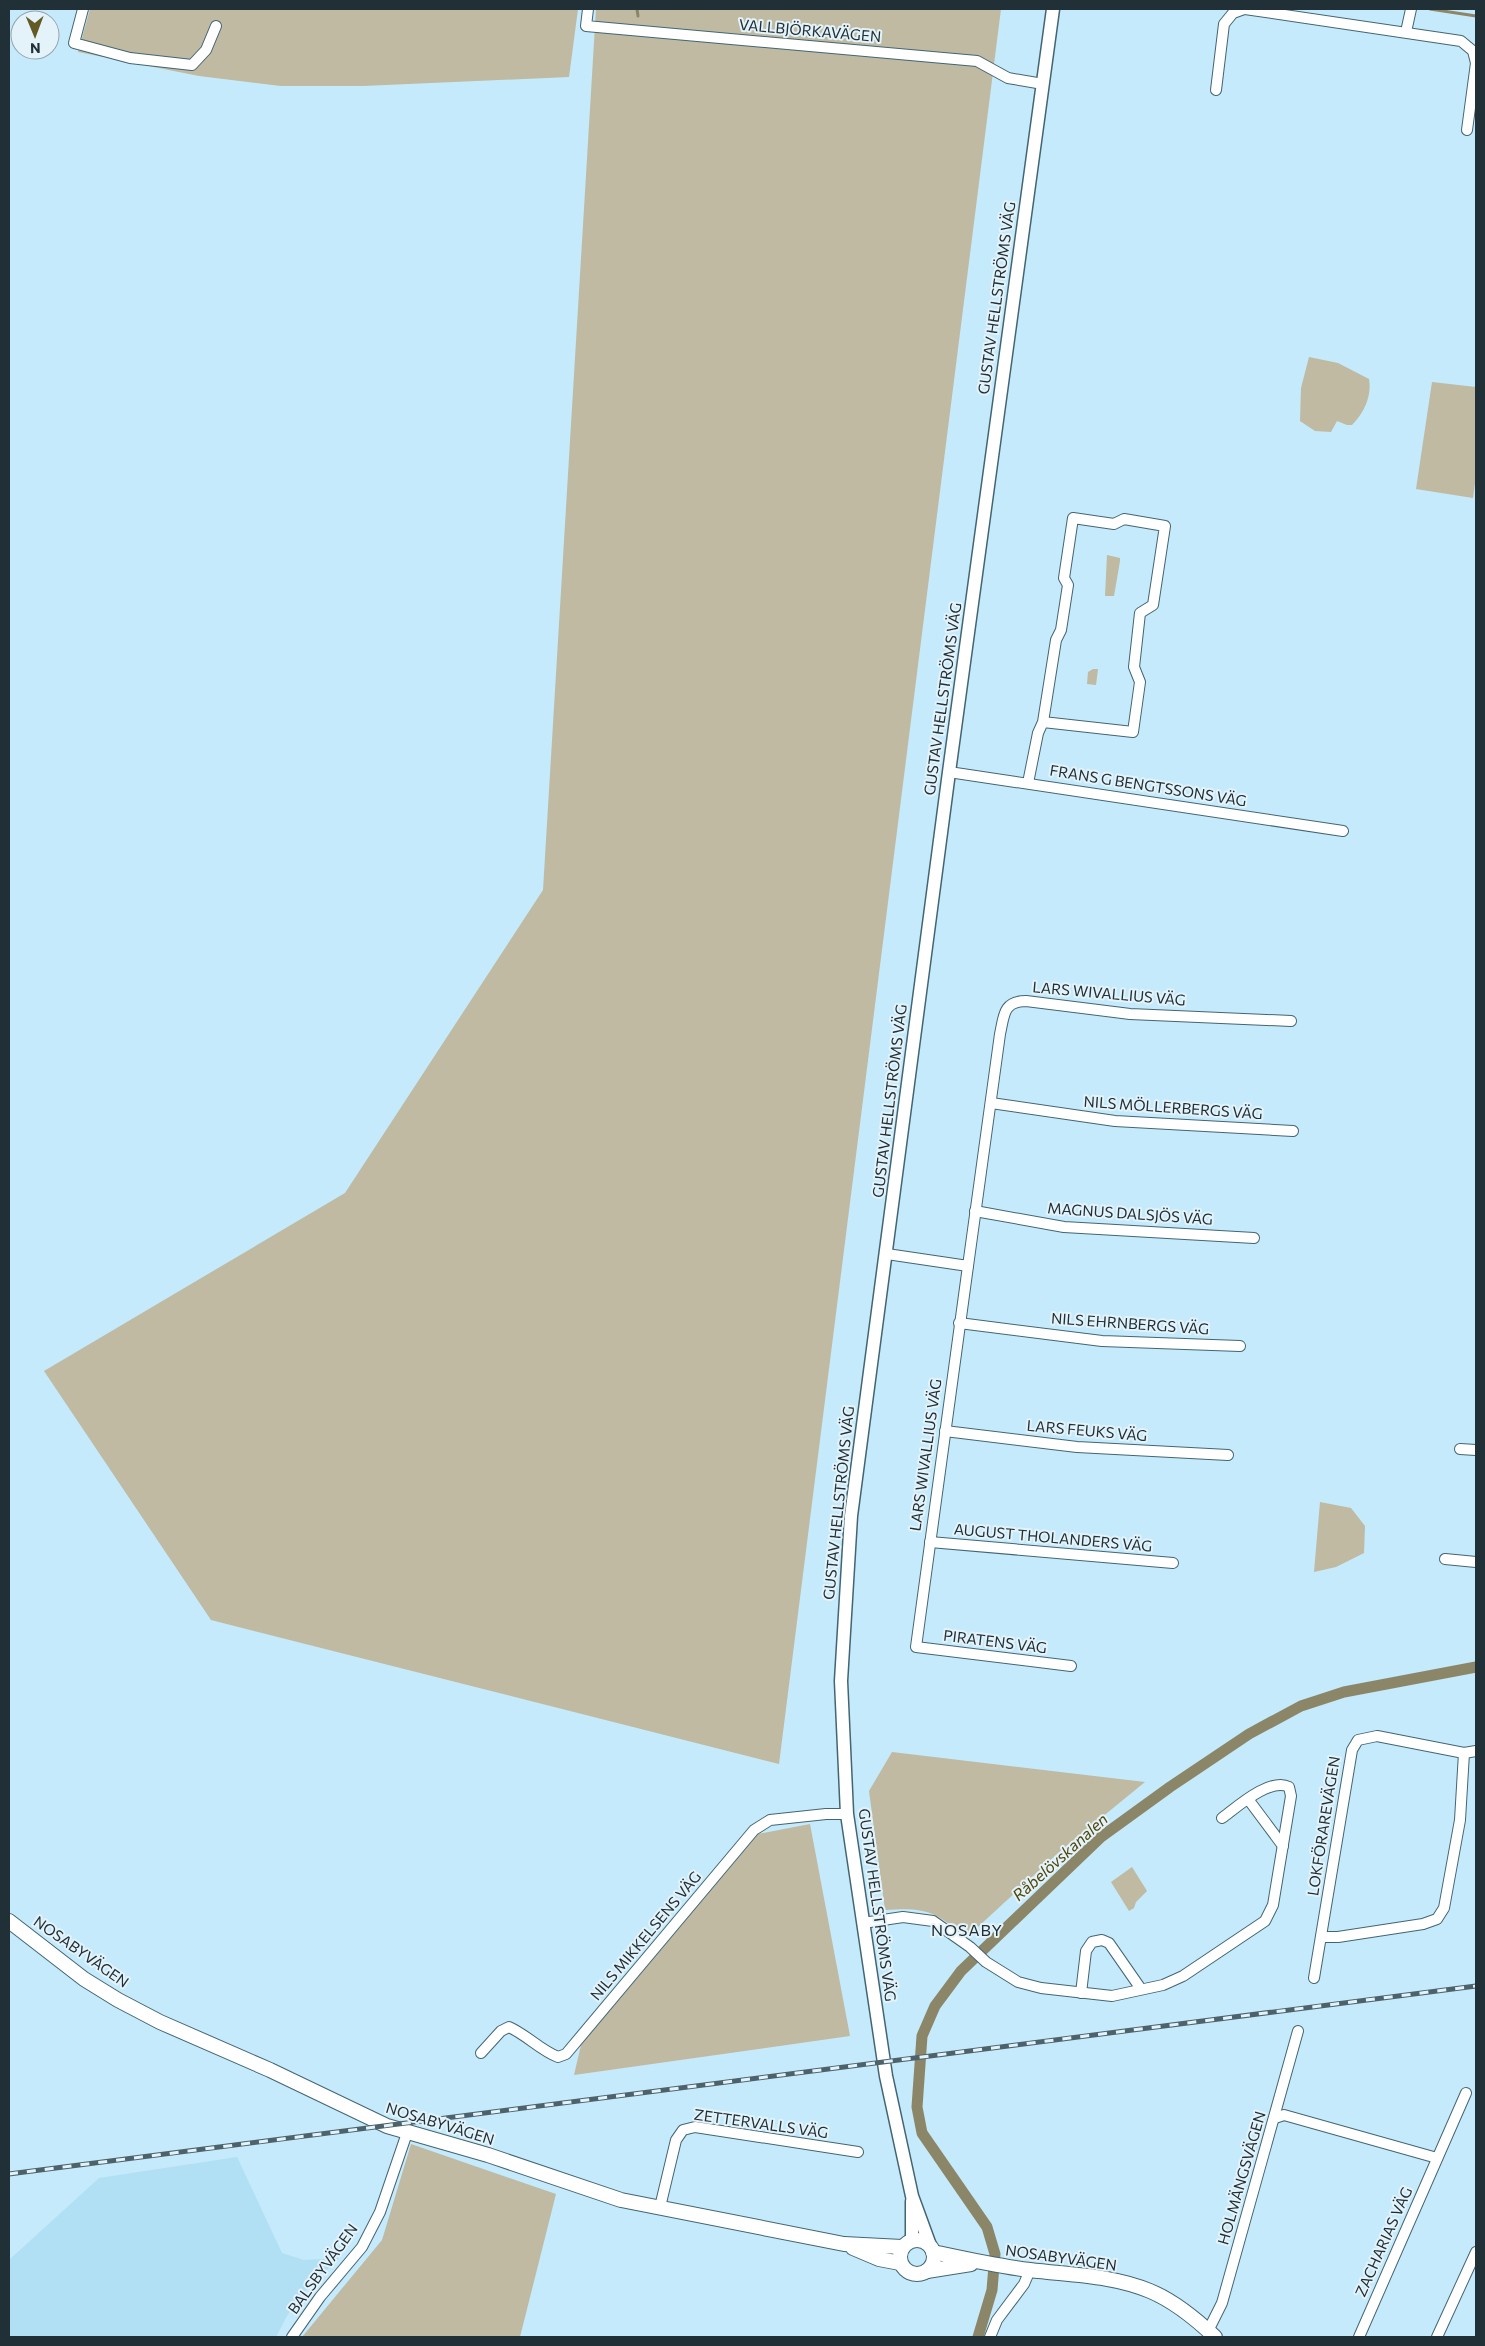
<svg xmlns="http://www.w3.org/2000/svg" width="1485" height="2346" font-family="Commissioner,sans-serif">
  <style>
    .built { fill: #b1dff4 }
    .green { fill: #bfbaa1 }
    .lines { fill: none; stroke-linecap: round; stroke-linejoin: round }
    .stream { stroke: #8c8668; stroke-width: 3 }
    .canal { stroke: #8c8668; stroke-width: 11 }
    .minor-casing { stroke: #436573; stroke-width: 12 }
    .tertiary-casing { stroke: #436573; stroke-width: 15 }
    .secondary-casing { stroke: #436573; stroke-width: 16 }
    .minor { stroke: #fff; stroke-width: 10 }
    .tertiary { stroke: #fff; stroke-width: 12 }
    .secondary { stroke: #fff; stroke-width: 14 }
    .rail-casing { stroke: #4d626b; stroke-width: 5 }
    .rail { stroke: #e4f3fa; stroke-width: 3; stroke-dasharray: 9; stroke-linecap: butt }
    .labels { text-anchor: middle; stroke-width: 4; stroke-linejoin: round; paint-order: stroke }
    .street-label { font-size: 15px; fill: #212f36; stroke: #e4f3fa }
    .water-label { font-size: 16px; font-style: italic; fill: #4f450b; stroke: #e4f3fa }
    .neighbourhood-label { font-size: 16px; letter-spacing: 1px; fill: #212f36; stroke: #e4f3fa }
  </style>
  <rect width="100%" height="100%" fill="#c4eafb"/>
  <polygon class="built" points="237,2157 282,2253 304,2260 339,2258 302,2294 287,2316 276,2337 9,2337 9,2260 99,2178"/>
  <g class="green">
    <polygon points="90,9 578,9 569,77 363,86 281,86 199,76 78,52"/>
    <polygon points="596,9 1001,9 779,1764 211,1620 44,1371 345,1193 543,890"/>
    <path d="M1309,357L1338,363L1369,379C1372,396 1364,413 1352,425H1347L1337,421L1331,432L1315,431L1300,421L1301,388Z"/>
    <polygon points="1432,382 1476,387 1476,476 1473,498 1416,489"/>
    <polygon points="1107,555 1120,558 1120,561 1114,596 1105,596"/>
    <polygon points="1093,669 1098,669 1096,685 1087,684 1088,672"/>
    <polygon points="1320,1502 1351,1508 1365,1526 1364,1553 1336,1567 1314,1572"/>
    <path d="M892,1752L1145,1782L1058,1853L966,1938C936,1911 925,1907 885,1910L869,1791Z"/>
    <polygon points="810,1824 850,2036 574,2075 581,2045 758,1834"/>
    <polygon points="1132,1867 1147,1891 1136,1902 1134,1908 1129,1911 1111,1882"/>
    <polygon points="411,2144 556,2194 520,2337 302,2337 382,2240"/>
  </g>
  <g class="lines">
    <g class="stream">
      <polyline points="637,9 638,16"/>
      <polyline points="1430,9 1476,16"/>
    </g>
    <polyline class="canal" points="978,2337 992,2290 995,2254 987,2227 922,2133 917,2107 922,2036 935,2006 961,1971 1101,1837 1170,1787 1249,1734 1301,1706 1344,1692 1476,1667"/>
    <defs>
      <g id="minor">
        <polyline points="83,9 74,43 130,58 192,65 206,50 216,26"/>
        <polyline points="588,9 586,26 977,61 1008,78 1043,84"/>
        <polyline points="1245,9 1461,41 1473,51 1476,63"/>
        <polyline points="1406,32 1411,9"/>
        <polyline points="1216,90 1224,24 1233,13 1244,9"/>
        <polyline points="1467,130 1476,63"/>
        <polyline points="949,772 1343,831"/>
        <polyline points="1028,783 1038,733 1043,722 1056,640 1061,630 1068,585 1064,578 1073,518 1114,524 1124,519 1165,526 1153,605 1140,613 1134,667 1140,682 1133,732 1043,722"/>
        <polyline points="991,1103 1115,1121 1293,1131"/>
        <polyline points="975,1211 1064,1227 1254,1238"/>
        <path d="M887,1254L968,1266L1000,1034C1004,1016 1003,1001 1026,1001L1130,1014L1291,1021"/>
        <polyline points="968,1266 916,1647 1071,1666"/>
        <polyline points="959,1323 1102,1341 1240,1346"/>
        <polyline points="945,1431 1077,1447 1228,1455"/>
        <polyline points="1460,1449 1476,1450"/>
        <polyline points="930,1542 1173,1563"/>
        <polyline points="1445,1559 1476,1562"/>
        <polyline points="1248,1799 1283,1846"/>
        <path d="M863,1923L903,1917L933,1921L970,1947L986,1962L1018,1982L1041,1988L1112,1996L1163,1985L1183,1976L1265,1921L1273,1905L1291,1796L1289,1787C1270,1777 1237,1807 1222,1818"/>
        <polyline points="1321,1937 1338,1937 1423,1924 1437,1919 1444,1908 1460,1820 1464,1753"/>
        <polyline points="1314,1978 1352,1750 1358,1740 1377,1736 1464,1753 1476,1751"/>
        <polyline points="1081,1993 1086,1951 1092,1942 1102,1940 1109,1943 1141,1989"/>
        <path d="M481,2053L501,2031L509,2027C527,2035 540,2050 558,2057L566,2054L754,1830L770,1820L826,1814H847"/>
        <polyline points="1275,2118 1284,2115 1437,2158"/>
        <polyline points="660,2207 676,2140 683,2130 695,2127 858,2152"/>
        <polyline points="1208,2331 1222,2303 1298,2031"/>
        <polyline points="292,2337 320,2297 362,2247 380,2212 407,2133"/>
        <polyline points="990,2337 997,2320 1024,2284 1030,2270"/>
        <polyline points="1359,2337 1466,2093"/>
        <polyline points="1437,2337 1476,2252"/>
      </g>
      <g id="tertiary">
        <polyline points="912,2201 912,2240"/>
        <polyline points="931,2248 912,2196 886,2076 847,1814 841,1681 851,1516 949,772 1053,9"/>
      </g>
      <g id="secondary">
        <polyline points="9,1921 84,1979 118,2000 160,2022 270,2070 387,2126 488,2155 621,2200 844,2244 902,2247"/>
        <circle cx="917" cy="2257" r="17"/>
        <polyline points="853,2248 879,2259 900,2263"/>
        <path d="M933,2252C966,2259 997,2266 1030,2270C1070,2275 1112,2275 1150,2291C1174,2301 1196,2319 1215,2337"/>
        <polyline points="927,2271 971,2264"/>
      </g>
    </defs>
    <use href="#minor" class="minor-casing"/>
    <use href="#tertiary" class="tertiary-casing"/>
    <use href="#secondary" class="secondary-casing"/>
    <use href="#minor" class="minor"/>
    <use href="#tertiary" class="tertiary"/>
    <use href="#secondary" class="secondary"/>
    <defs>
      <polyline id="rail" points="9,2174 1476,1986"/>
    </defs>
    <use href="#rail" class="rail-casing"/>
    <use href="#rail" class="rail"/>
  </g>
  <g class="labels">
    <g class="street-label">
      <text transform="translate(810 31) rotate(5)" y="5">VALLBJÖRKAVÄGEN</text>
      <text transform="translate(997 298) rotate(-82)" y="5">GUSTAV HELLSTRÖMS VÄG</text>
      <text transform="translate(943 699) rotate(-82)" y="5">GUSTAV HELLSTRÖMS VÄG</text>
      <text transform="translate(1148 786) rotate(9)" y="5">FRANS G BENGTSSONS VÄG</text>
      <text transform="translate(1109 994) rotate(5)" y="5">LARS WIVALLIUS VÄG</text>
      <text transform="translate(890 1101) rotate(-83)" y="5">GUSTAV HELLSTRÖMS VÄG</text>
      <text transform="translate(1173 1108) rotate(4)" y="5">NILS MÖLLERBERGS VÄG</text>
      <text transform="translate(1130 1214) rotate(4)" y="5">MAGNUS DALSJÖS VÄG</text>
      <text transform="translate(1130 1324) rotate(4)" y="5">NILS EHRNBERGS VÄG</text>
      <text transform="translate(1087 1431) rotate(5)" y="5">LARS FEUKS VÄG</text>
      <text transform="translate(926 1455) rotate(-82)" y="5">LARS WIVALLIUS VÄG</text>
      <text transform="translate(839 1503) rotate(-84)" y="5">GUSTAV HELLSTRÖMS VÄG</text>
      <text transform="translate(1053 1538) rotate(5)" y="5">AUGUST THOLANDERS VÄG</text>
      <text transform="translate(995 1642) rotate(7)" y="5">PIRATENS VÄG</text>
      <text transform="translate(1324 1826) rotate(-81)" y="5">LOKFÖRAREVÄGEN</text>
      <text transform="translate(877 1905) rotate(82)" y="5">GUSTAV HELLSTRÖMS VÄG</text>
      <text transform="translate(646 1936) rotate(-50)" y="5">NILS MIKKELSENS VÄG</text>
      <text transform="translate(81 1952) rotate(35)" y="5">NOSABYVÄGEN</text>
      <text transform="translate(440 2124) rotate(17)" y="5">NOSABYVÄGEN</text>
      <text transform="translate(761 2124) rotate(8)" y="5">ZETTERVALLS VÄG</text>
      <text transform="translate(1242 2178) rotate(-74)" y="5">HOLMÄNGSVÄGEN</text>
      <text transform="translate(1384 2242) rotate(-66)" y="5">ZACHARIAS VÄG</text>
      <text transform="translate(1061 2258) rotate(8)" y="5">NOSABYVÄGEN</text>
      <text transform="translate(323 2269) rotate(-54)" y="5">BALSBYVÄGEN</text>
    </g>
    <g class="water-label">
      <text transform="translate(1060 1857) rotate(-42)" y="6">Råbelövskanalen</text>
    </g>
    <g class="neighbourhood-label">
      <text x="967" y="1936">NOSABY</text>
    </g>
  </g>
  <rect width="1485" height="2346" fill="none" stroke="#212f36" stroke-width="20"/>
  <g transform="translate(35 35) rotate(179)"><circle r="24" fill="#e4f3fa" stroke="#96a5ac"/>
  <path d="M0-4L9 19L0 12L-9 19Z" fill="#625925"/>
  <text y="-8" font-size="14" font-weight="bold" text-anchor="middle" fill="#212f36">N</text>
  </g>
</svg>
